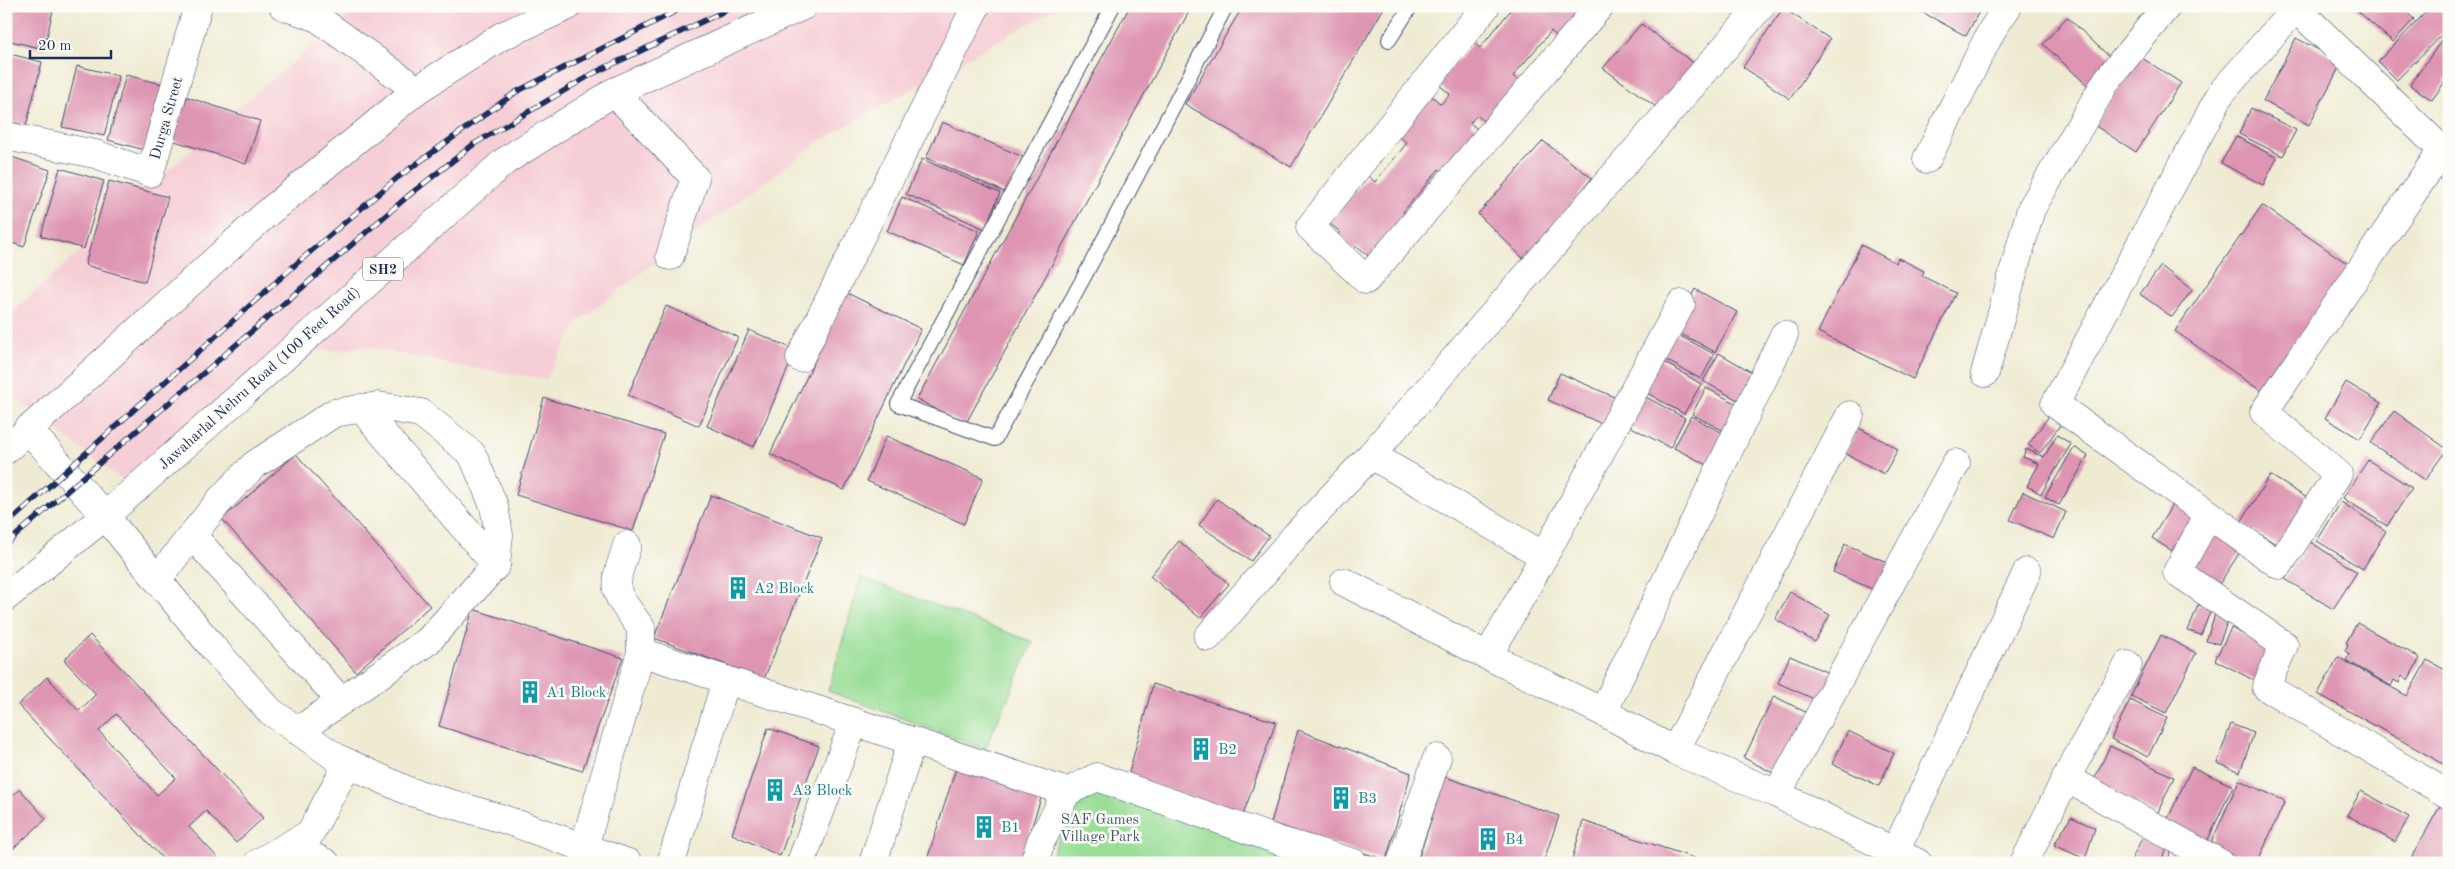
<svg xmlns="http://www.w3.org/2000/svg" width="2455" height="869" font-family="'Old Standard TT',serif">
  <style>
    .built { fill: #f6cfd6 }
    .park { fill: #9ade97; stroke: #5a867a }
    .building { fill: #de95b2; fill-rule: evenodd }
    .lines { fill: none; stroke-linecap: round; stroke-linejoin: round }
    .lane-casing { stroke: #3b4b70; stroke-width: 16 }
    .street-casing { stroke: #3b4b70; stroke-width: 29 }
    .primary-casing { stroke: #3b4b70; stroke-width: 29 }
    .lane { stroke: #fff; stroke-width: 14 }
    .street { stroke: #fff; stroke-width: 28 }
    .primary { stroke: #fff; stroke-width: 28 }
    .rail-casing { stroke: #1b2f5e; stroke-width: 5.5 }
    .rail { stroke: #fdfcf7; stroke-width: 4; stroke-dasharray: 11; stroke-linecap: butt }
    .labels { text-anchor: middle; stroke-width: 5; stroke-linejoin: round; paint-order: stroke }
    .shield { fill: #fdfcf7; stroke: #5f6c8c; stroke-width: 1 }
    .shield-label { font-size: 14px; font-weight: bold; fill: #1b2f5e }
    .street-label { font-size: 15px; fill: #1b2f5e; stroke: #fdfcf7 }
    .culture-label { font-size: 15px; fill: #0d838f; stroke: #fdfcf7; text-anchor: start }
    .park-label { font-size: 15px; fill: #3b5b6c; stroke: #fdfcf7 }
  </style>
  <rect width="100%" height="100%" fill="#fdfcf7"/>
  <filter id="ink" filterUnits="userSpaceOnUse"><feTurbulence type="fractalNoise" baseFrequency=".02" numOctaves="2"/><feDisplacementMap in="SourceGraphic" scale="10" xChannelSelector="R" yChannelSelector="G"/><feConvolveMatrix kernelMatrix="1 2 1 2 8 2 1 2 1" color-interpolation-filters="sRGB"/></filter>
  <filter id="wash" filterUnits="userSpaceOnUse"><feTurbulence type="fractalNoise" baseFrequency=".0096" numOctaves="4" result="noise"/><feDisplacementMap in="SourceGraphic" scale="20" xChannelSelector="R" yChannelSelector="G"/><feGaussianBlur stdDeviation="1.12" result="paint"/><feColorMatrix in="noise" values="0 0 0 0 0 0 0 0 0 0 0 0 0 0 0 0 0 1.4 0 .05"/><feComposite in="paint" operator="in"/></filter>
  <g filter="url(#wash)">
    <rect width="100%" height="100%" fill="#efebd3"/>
    <polygon class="built" points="361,6 1060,6 823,139 646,269 578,322 546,379 458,366 368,347 313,352 141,495 22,403 6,385 6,318 233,112"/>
    <g class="park">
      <polygon points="861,577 1033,642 985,749 828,691"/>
      <polygon points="1079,784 1319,863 1049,863"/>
    </g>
    <g id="blocks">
      <g class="building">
        <polygon points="6,6 54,6 44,49 6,40"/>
        <polygon points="1130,6 1187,6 1191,8 965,425 917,399"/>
        <polygon points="1243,6 1385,6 1291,167 1185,104"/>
        <polygon points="1514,6 1585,6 1559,38 1551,31 1513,76 1522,83 1487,124 1477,115 1470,123 1481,132 1446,175 1439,169 1403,212 1410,218 1374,261 1357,246 1353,251 1336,237 1340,232 1329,223 1368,176 1375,182 1407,143 1396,134 1429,94 1441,104 1450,94 1438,84 1473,42 1480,48"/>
        <polygon points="1911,6 1982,6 1966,36"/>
        <polygon points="2352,6 2400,6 2414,19 2393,42"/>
        <polygon points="2432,6 2438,6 2449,16 2449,27 2397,80 2378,61"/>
        <polygon points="1783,8 1830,39 1790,99 1743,67"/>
        <polygon points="2067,17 2113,60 2088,86 2043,44"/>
        <polygon points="1641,24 1699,67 1660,110 1603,68"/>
        <polygon points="2449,30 2449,76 2432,100 2410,85"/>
        <polygon points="2296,38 2342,62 2309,125 2263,101"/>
        <polygon points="6,53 42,62 26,126 6,121"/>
        <polygon points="2139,56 2181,83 2136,152 2094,125"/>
        <polygon points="77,66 119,76 104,136 62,127"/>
        <polygon points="126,75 170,86 152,152 108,140"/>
        <polygon points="187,97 260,121 246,164 172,140"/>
        <polygon points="2251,108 2296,130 2283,156 2239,134"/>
        <polygon points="942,122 1023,157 1007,193 926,158"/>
        <polygon points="2236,136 2277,158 2263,185 2221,163"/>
        <polygon points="1543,141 1592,178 1526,261 1478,214"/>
        <polygon points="12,157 50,170 24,247 6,241 6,175"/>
        <polygon points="922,159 1000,193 985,229 906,194"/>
        <polygon points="60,168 104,181 84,249 41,236"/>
        <polygon points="109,181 168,197 145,282 85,265"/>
        <polygon points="902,197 979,231 964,265 887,231"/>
        <polygon points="2262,205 2351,266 2264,393 2175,331"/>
        <polygon points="1861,245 1896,263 1898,258 1924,271 1922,276 1956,293 1913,379 1818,332"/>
        <polygon points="2161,266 2192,290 2172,317 2140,294"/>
        <polygon points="1695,289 1737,312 1715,352 1674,330"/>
        <polygon points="847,293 921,329 844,490 770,454"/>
        <polygon points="666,306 738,337 699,426 628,395"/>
        <polygon points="749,330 796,350 754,447 707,426"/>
        <polygon points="1675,333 1714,354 1701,379 1662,358"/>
        <polygon points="1719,353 1760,377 1745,404 1703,381"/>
        <polygon points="1659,359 1701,384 1684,414 1642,390"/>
        <polygon points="1560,373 1621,400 1609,427 1548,400"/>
        <polygon points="2346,382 2381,403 2360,439 2325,418"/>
        <polygon points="1706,388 1745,408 1731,435 1692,414"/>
        <polygon points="1640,394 1685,418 1670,448 1624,423"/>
        <polygon points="544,398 664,434 633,531 516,495"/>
        <polygon points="2394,411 2447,449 2425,480 2371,443"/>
        <polygon points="1691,416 1730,437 1713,468 1674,448"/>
        <polygon points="2049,416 2061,424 2040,453 2028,445"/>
        <polygon points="1859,428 1898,449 1884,474 1845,453"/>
        <polygon points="2057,435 2071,444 2041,494 2027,486 2039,464 2023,457 2026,449 2044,457"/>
        <polygon points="886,436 983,478 964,524 867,481"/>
        <polygon points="2074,447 2088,456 2059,505 2045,497"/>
        <polygon points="296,454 430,606 356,672 222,519"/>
        <polygon points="2368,460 2412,488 2387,526 2343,498"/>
        <polygon points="2270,475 2315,503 2285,550 2241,522"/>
        <polygon points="2023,492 2066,512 2054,539 2010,520"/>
        <polygon points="711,495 822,538 764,679 654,638"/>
        <polygon points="1217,499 1269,536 1251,561 1199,525"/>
        <polygon points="2174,502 2194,515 2172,551 2152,538"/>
        <polygon points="2341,502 2386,531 2363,569 2317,541"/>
        <polygon points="2214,531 2242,549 2216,589 2188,570"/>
        <polygon points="1179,541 1229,584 1200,618 1150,576"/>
        <polygon points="2309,541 2357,572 2333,609 2285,579"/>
        <polygon points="1845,544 1891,564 1879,592 1833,572"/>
        <polygon points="1790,592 1830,615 1815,642 1775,619"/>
        <polygon points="2198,605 2212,607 2201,635 2188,631"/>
        <polygon points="473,609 623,658 582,771 439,726"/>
        <polygon points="2216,611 2229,617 2219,644 2206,641"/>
        <polygon points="2357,623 2420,658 2408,680 2402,676 2399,683 2394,680 2391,686 2346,660 2350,654 2345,651 2348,644 2346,643"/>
        <polygon points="2231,628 2277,651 2261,684 2215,660"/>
        <path d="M90,635L263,818L236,843L206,811L189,827L219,859L215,863H167L18,705L47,677L79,711L96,694L64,660ZM116,714L176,778L157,795L99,731Z"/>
        <polygon points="2161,635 2196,653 2166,713 2131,696"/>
        <polygon points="1790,656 1833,675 1821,702 1778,683"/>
        <polygon points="2338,657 2407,696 2427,660 2449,672 2449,767 2318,694"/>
        <polygon points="1153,684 1276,722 1243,815 1128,776"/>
        <polygon points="1774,696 1815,717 1785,779 1744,758"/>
        <polygon points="2130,700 2167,718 2148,757 2111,739"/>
        <polygon points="2231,724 2254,733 2240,772 2217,763"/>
        <polygon points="768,728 819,746 780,856 732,834"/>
        <polygon points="1298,730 1411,773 1386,860 1271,823"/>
        <polygon points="1848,731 1894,753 1879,786 1832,764"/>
        <polygon points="2110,746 2174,777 2157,814 2093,782"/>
        <polygon points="957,765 1043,792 1020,863 926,863"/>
        <polygon points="2192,767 2233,786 2204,848 2163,829"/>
        <polygon points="1445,777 1559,816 1543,863 1417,863"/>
        <polygon points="2239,780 2285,801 2257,863 2236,863 2208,850"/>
        <polygon points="20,789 46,819 6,855 6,801"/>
        <polygon points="2361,791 2409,817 2395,842 2347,815"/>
        <polygon points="2444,799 2449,802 2449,863 2420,863 2411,858"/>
        <polygon points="2071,817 2095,828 2085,859 2054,845"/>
        <polygon points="1583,821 1703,861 1703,863 1571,863"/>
        <polygon points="2144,834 2168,845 2160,863 2130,863"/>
        <polygon points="2173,847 2198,863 2166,863"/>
      </g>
    </g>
  </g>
  <g filter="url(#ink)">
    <use href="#blocks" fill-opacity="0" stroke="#3b4b70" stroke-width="1"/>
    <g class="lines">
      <defs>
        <g id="lane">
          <polyline points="1113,6 898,404 995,439 1084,277 1226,6"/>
          <polyline points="1389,40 1411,6"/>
        </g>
        <g id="street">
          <polyline points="283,6 316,17 417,90"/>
          <polyline points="1486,6 1310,227 1366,280 1600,6"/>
          <polyline points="2295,6 2296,8 2442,150 2264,412 2338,474 2279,565 2055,404 2221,93 2296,8 2298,6"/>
          <polyline points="614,92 695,178 670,256"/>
          <polyline points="6,136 95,154 150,173 198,6"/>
          <polyline points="1927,159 1992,30 2008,6"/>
          <polyline points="800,358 976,6"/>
          <polyline points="1985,373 2031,209 2107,80 2167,6"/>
          <polyline points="361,408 496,565"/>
          <polyline points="1371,455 1544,556 1488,656 1603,712 1675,751 1777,794 1918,863"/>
          <polyline points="105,516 214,649 270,711 337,758 408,791 503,819 628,863"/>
          <polyline points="2208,516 2177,572 2284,645 2266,687 2449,795"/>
          <polyline points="192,535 341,701"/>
          <polyline points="1544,556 1681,304"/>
          <polyline points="157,579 221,499 254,465 334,413 378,406 421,413 472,454 494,506 499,535 496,565 428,641 298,731"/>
          <polyline points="1344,582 1488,656"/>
          <polyline points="1208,637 1297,534 1371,455 1761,6"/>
          <polyline points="641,652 726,680"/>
          <polyline points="1603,712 1784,335"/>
          <polyline points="1675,751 1850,415"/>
          <polyline points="2066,778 2220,863"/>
          <polyline points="1777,794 1956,463"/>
          <polyline points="584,847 641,652 641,628 621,600 617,590 618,574 627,545"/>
          <polyline points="300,851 326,863"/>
          <polyline points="1895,852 2027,572"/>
          <polyline points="801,862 854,722"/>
          <polyline points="258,863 309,834"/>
          <polyline points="294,863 348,763"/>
          <polyline points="671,863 726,680 1067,792"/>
          <polyline points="873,863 912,741"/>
          <polyline points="1034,863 1041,841 1067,792 1097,777 1280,841 1354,863"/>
          <polyline points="1401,863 1437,758"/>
          <polyline points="2024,863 2066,778 2128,665"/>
        </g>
        <g id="primary">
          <polyline points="28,429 105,516"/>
          <polyline points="6,450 265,215 417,90 502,36 568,6"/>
          <polyline points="6,597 105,516 505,161 614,92 803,6"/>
        </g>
      </defs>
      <use href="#lane" class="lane-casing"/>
      <use href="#street" class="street-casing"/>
      <use href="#primary" class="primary-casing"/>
      <use href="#lane" class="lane"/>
      <use href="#street" class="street"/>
      <use href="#primary" class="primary"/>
      <defs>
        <g id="rail">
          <polyline points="6,525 296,264 397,178 516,92 686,6"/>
          <polyline points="6,544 408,196 474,144 594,73 735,6"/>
        </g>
      </defs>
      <use href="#rail" class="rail-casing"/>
      <use href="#rail" class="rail"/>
    </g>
  </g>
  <defs>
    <symbol id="building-bare" viewBox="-9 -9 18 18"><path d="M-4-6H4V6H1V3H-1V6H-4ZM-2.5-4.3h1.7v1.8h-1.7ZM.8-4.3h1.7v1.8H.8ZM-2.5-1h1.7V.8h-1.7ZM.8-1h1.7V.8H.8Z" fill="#0f9aa8" stroke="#fdfcf7" stroke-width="2.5" paint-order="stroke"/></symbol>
  </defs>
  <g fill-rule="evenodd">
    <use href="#building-bare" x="722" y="572" width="32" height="32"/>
    <use href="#building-bare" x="514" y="676" width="32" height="32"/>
    <use href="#building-bare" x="1185" y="733" width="32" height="32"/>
    <use href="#building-bare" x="759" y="774" width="32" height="32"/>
    <use href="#building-bare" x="1325" y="782" width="32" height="32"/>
    <use href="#building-bare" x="968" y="811" width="32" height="32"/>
    <use href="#building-bare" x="1472" y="823" width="32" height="32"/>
  </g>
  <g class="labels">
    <rect class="shield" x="363" y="257.5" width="40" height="23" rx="4"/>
    <g class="shield-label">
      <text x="383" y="274">SH2</text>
    </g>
    <g class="street-label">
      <text transform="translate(166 118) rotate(-74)" y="5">Durga Street</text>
      <text transform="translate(259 378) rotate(-42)" y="5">Jawaharlal Nehru Road (100 Feet Road)</text>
    </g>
    <g class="culture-label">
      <text x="754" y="593">A2 Block</text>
      <text x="546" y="697">A1 Block</text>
      <text x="1218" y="754">B2</text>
      <text x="792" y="795">A3 Block</text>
      <text x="1358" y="803">B3</text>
      <text x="1001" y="832">B1</text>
      <text x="1505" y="844">B4</text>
    </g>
    <g class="park-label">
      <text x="1100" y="824">SAF Games<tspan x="1100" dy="17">Village Park</tspan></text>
    </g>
  </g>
  <rect width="2455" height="869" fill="none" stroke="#fdfcf7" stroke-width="25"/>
  <path d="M30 50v8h81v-8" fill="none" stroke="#1b2f5e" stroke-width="2.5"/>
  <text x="38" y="50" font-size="15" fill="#1b2f5e" stroke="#fdfcf7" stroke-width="4" paint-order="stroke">20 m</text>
</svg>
